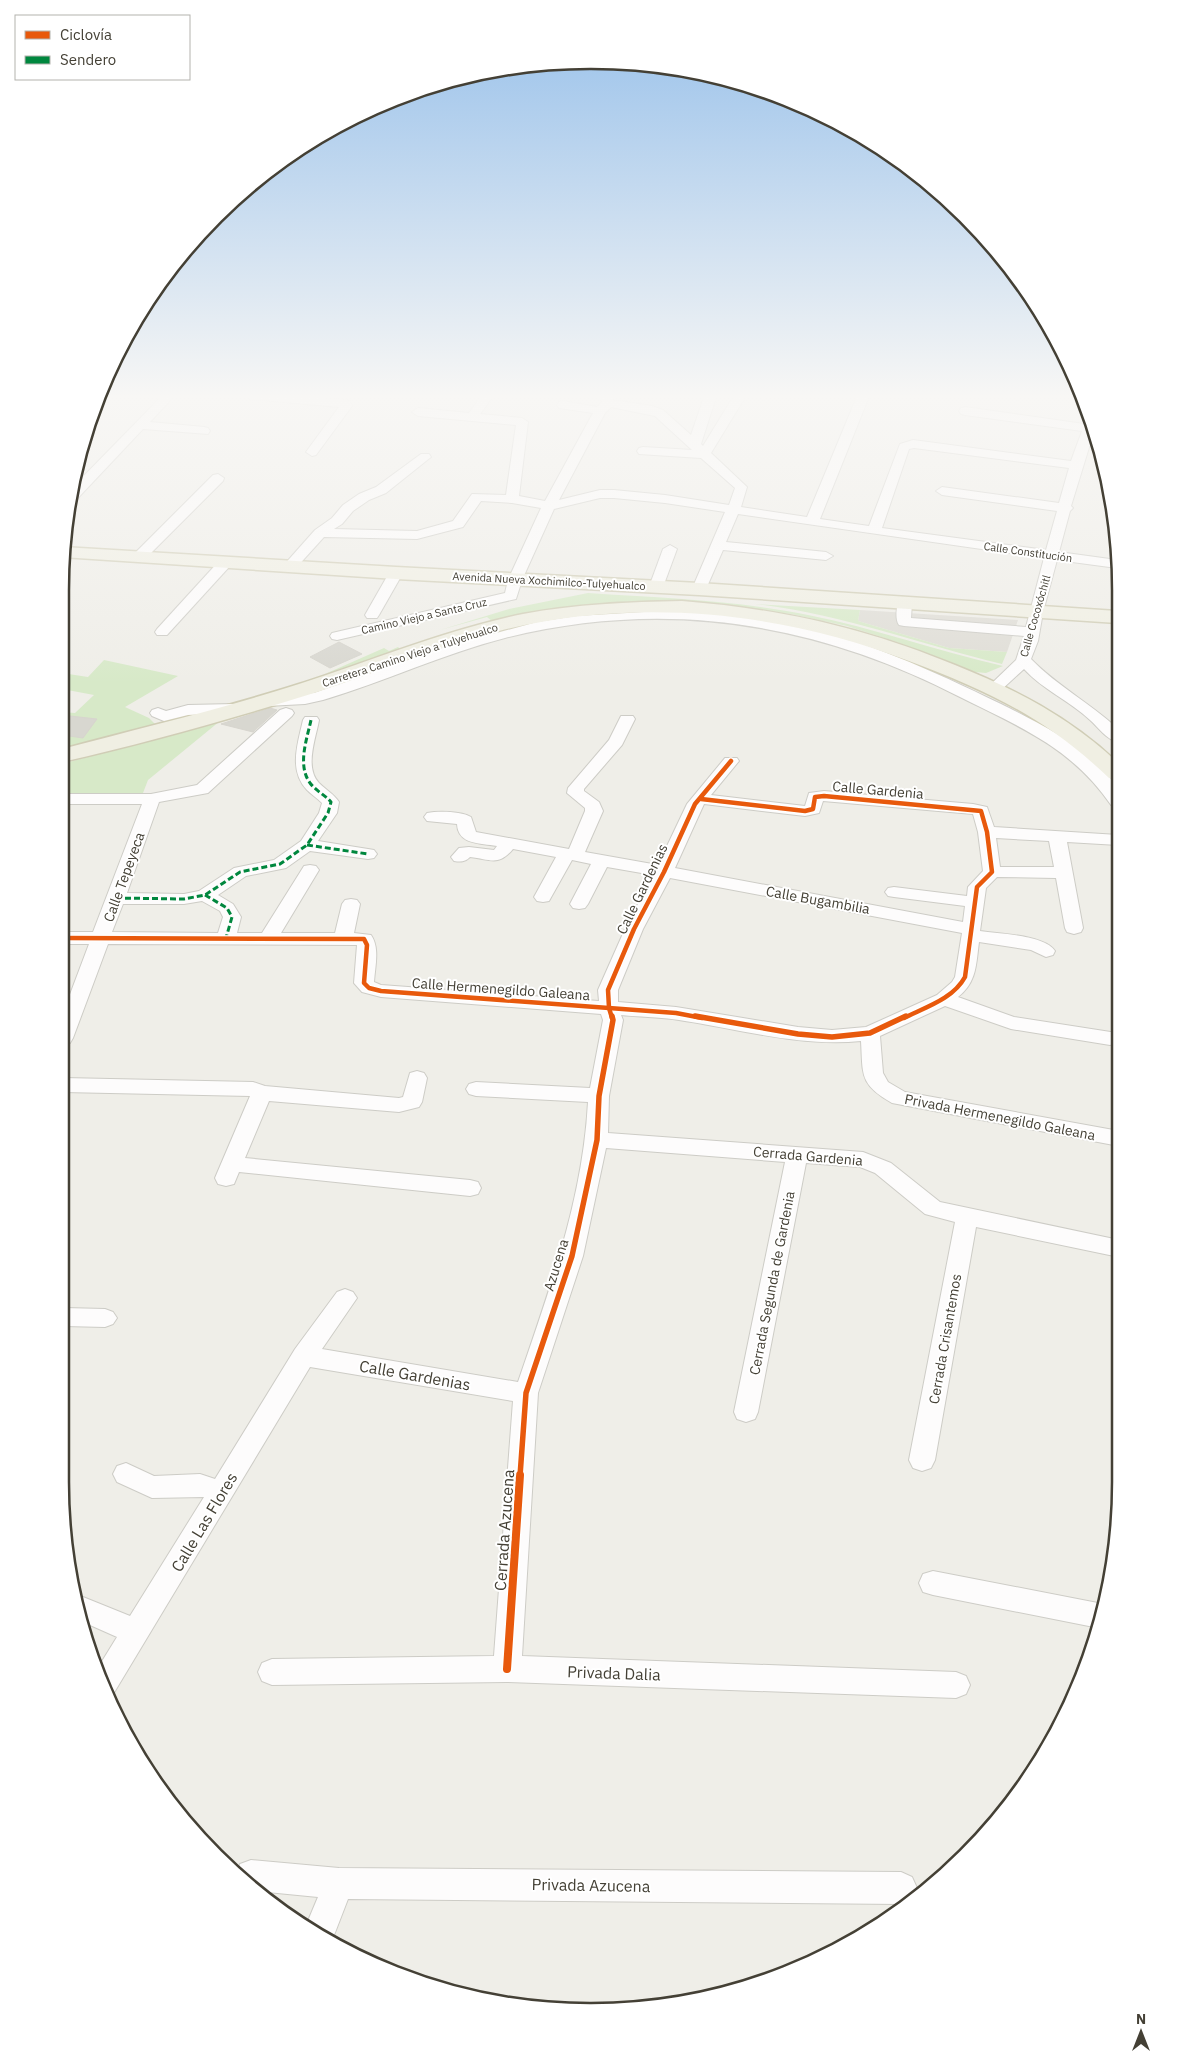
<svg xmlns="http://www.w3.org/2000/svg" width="1181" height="2072" font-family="'IBM Plex Sans',sans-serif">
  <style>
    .industrial { fill: #dfddd6 }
    .green { fill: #d7e9c8 }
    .building { fill: #d8d7d0; stroke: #d7d5ce }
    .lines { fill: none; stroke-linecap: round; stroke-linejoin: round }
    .minor-casing { stroke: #cdccc6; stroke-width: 2 }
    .major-casing { stroke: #d0cdb6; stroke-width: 3 }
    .minor { fill: #fdfcfc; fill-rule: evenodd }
    .major { fill: #f0efe3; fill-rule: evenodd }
    .quiet { stroke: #00873e; stroke-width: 3; stroke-dasharray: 6 3; stroke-linecap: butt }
    .cycleway-far2-casing { stroke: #fff; stroke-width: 7 }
    .cycleway-far1-casing { stroke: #fff; stroke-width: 9 }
    .cycleway-casing { stroke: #fff; stroke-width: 11 }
    .cycleway-far2 { stroke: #e8590c; stroke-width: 4.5 }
    .cycleway-far1 { stroke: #e8590c; stroke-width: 5.5 }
    .cycleway { stroke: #e8590c; stroke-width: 8 }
    .labels { text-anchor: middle; stroke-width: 4; stroke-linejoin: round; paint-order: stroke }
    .far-street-label { font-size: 11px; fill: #444035; stroke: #fff }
    .street-label { font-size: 14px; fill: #444035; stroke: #fff }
    .near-street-label { font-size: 16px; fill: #444035; stroke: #fff }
    .rim { fill: none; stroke: #444035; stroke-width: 2.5 }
  </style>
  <rect width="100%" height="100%" fill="#efeee8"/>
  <polygon class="industrial" points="860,610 1018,620 1007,652 949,648 858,621"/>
  <g class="green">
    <path d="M588,593C661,598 735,600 808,615C874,628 937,651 1003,666L986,673L975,672L894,641L847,626L791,614L716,605L493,622L487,617L440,630L509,609Z"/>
    <path d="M755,604L860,610L858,621L949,648L1007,652L1002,664C919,644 841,614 755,604Z"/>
    <polygon points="398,647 401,650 325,674 384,648 389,651"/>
    <polygon points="104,660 178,676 125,707 149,718 155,724 62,749 62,744 69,736 70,716 62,726 62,712 75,713 94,695 62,689 62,673 88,677"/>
    <polygon points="220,721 148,780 143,793 62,795 62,764"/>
  </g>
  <g class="building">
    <polygon points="339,642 362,654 330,668 310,657"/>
    <polygon points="270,708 277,710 253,732 221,724"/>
    <polygon points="70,716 97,719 83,738 62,735 62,726"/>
  </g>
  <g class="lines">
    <defs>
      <g id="minor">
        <polygon points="164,394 176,394 150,422 204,427 208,428 210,431 208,434 143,429 76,500 70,501 72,488"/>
        <polygon points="233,394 273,394 346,400 350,401 352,406 316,455 312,456 306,452 339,407 239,398"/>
        <path d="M483,394H495L480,414L522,418L528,422L519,496L545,501L593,413L559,408L557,405L559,402L563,401L597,407L602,402L600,398L602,394H614L613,400L652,406L663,410L691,435L705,394H717L701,444L703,446L735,394H747L711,453L747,487L741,507L807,517L858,394H870L820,519L869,526L900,444L913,440L1071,461L1082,431L965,415L961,414L959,411L961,408L965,407L1084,424L1088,415H1090L1095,428L1071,506L1073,508L1070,511L1059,552L1117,560V568L1057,560L1043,612L1038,641L1031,659C1057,686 1090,703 1117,728V742C1106,739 1098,727 1090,720C1070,701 1043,690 1024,669L1000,691H990L987,688L990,685L1016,660L1024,636L904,626L899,625C895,620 896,605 900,600H910L912,603L911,618L1026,627L1044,558L738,514L726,542L826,552L833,556L826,560L723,550L706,589L704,592H694L692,589L725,512L665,503L614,498H600L554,509L522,580L516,599L337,640L332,639L330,636L332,633L505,593L508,580L541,508L512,503L481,501L463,527L417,539L324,537L295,569L290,570L283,566L315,530L332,518L343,505L359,494L376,487L421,454H429L431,457L386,493L369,500L353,511L342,524L334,529L417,531L453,521L472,494L506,495L516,425L418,416L412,412L418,408L469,413ZM611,407L655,416L692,450L643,447L639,448L637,451L639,454L701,458L735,488L729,505L665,495L614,490H600L559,500L605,413ZM914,448L1069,468L1059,503L942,487L936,491L942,495L1057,511L1046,550L882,528L909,449Z"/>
        <polygon points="1071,394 1080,394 1082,397 1073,396"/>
        <polygon points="218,474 224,478 223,481 144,560 134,560 132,557 134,554 213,475"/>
        <polygon points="670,545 677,549 663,587 661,590 651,590 649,587 663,549"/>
        <polygon points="225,559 230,560 232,563 230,566 167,635 157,635 155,632 157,629 220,560"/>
        <polygon points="396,569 403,573 379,615 377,618 367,618 365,615 389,573"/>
        <path d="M661,611C703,612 744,614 785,623C862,638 931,670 1001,704C1035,721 1098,752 1116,787C1119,792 1117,800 1117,806L1111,805C1072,748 1020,727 960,697C815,622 665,598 505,638C442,654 384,682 323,700L305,704L267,706L261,704L259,701L261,698L267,696L314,693L445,647L537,622L577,616Z"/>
        <polygon points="234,704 240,706 242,709 240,712 188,715 164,721 152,716 150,713 152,710 158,708 166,711 188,705"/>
        <path d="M286,708L292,710L294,713L292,716L208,793L159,802L127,893L184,894L199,891L234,868L274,860L301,841L319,813L322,803C317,798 311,794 307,790C288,770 298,743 303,720L305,717H317L319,720C316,738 304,767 319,783C326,790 334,794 339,802L337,813L318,841L368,849L374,850L377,854L374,858L368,859L310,851L286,868L246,876L218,895L233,904L241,917L237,933H262L304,866L310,865L316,866L319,870L281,933H335L342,904L345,900L351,899L357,900L360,904L354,933L371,935C380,948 375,966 374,982L381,985L599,1001L598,990L625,929L653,875L607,867L588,904L585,908L579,909L573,908L570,904L591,864L572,860L549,901L543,902L537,901L534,897L556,857L513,849C498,867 490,859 470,857C465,862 461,862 454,861L451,857L459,848L469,847L494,850L497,846C480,843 458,845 457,824L427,821L424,817L427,813C438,811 461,811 471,817L476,832L569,849L585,811V808L567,793L568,788L609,740L621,716H633L635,719L622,745L584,789V791L599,802L603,811L585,852L658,865L687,804L725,758H737L739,761L711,795L805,806L809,793L824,791L973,804L987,807L994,827L1118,835V845L1067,842L1083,928L1081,932L1074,934L1067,932L1065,928L1056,878L997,877L986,888L980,931C1000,934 1045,935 1055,951L1053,955L1046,957L1031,950L979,942C976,964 977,982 958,997L1014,1017L1117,1033V1043L1110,1045L1011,1029L945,1006L880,1036L883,1073L888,1082L905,1092L1119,1131V1146L892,1103C859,1084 863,1075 861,1041C799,1047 739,1029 679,1020C660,1017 640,1017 621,1015L623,1020L609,1096L608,1133L863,1152L891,1163L940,1202L1119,1240V1257L976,1227L935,1460L931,1468L922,1471L913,1468L909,1460L955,1222L925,1214L875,1173L860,1167L806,1163L758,1412L755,1419L746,1422L737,1419L734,1412L785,1162L606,1148L583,1256L538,1393L522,1656L956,1672L966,1676L970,1685L966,1694L956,1698L507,1682L272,1685L262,1681L258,1672L262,1663L272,1659L494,1656L513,1401L310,1367L112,1696L107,1698L96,1671L117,1637L81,1621L75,1596L78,1595L130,1616L204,1497L152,1498L117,1482L113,1474L117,1466L126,1463L154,1476L200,1474L215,1479L295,1349L337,1292L345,1289L353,1292L357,1298L322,1349L518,1382C549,1291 583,1199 588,1102L476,1096L469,1094L466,1089L469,1084L476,1082L590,1088L603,1020L601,1014L381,997L362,992L354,983L357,945L108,944L73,1038L70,1043L63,1045V1013L89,944H62V932H93L142,804H62V794H151L197,785L280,710ZM823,801L973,814L978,832L983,871L968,887L967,896L894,887L888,888L885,892L888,896L894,897L965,906L963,922L675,868L704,804L805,816L819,813ZM996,838L1049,841L1054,867H1000ZM670,878L962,933L955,977L952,982L937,995L866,1027L832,1030L798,1027L676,1007L618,1002V990L643,929ZM202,901L220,911L223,917L218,933L112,932L123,904H184Z"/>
        <polygon points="417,1071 424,1073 427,1078 422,1102 419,1107 399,1112 269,1101 245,1158 470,1180 478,1182 481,1188 478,1194 470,1196 239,1172 234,1184 226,1186 218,1184 215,1178 250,1096 63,1092 63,1078 253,1082 265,1086 399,1098 403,1097 410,1073"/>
        <polygon points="64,1308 105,1309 113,1312 117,1318 113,1324 105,1327 64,1326"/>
        <polygon points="933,1571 1103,1604 1105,1604 1099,1628 933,1595 923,1592 919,1583 923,1574"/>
        <polygon points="251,1860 339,1868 901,1872 912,1877 917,1888 912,1899 901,1904 348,1899 331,1943 305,1928 318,1897 257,1891 236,1874 240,1864"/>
      </g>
      <g id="major">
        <polygon points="63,547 396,567 699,583 1117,611 1117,623 699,595 396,579 62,557"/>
        <path d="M682,601C781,609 862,627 955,665C1015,689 1069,717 1117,762V779L1109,778C1046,718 989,691 909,661C779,611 635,597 499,631C436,647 376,673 314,693C231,719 146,743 62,762V749C141,728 221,709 299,684C374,660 446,630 523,614C576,604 628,602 682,601Z"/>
      </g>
    </defs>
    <use href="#minor" class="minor-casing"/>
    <use href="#major" class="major-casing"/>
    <use href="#minor" class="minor"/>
    <use href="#major" class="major"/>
    <g class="quiet">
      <polyline points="307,845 368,854"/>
      <polyline points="205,895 227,908 232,917 226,938"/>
      <path d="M116,898L184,899L205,895L240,872L280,864L307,845L328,813L331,802C325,795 316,791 310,783C297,765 307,739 311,720"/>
    </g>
    <defs>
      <g id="cycleway-far2">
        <path d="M701,799L805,811L813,809L815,797L824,796L981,811L987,832L992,872L977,887L965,977C953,999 926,1007 904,1018"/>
        <polyline points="62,938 364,939 367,945 364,983 369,988 381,991 676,1013 702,1018"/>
        <polyline points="612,1018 609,1008 608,990 634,929 664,872 695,804 731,761"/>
      </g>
      <g id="cycleway-far1">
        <polyline points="695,1016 798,1034 832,1037 870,1033 906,1016"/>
        <polyline points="520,1476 526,1393 572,1256 597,1140 599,1096 613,1020 612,1016"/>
      </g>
      <polyline id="cycleway" points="507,1669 520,1475"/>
    </defs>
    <use href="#cycleway-far2" class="cycleway-far2-casing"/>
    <use href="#cycleway-far1" class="cycleway-far1-casing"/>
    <use href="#cycleway" class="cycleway-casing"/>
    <use href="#cycleway-far2" class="cycleway-far2"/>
    <use href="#cycleway-far1" class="cycleway-far1"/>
    <use href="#cycleway" class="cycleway"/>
  </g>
  <linearGradient id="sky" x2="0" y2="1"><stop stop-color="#95bfea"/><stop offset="0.58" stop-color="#f8f7f5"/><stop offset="1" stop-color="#f8f7f5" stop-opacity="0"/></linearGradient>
  <rect width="1181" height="684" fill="url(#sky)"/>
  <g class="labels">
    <g class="far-street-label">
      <text transform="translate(1028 552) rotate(8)" y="4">Calle Constitución</text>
      <text transform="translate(549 581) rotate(3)" y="4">Avenida Nueva Xochimilco-Tulyehualco</text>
      <text transform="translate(424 616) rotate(-13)" y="4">Camino Viejo a Santa Cruz</text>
      <text transform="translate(1035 616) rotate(-74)" y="4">Calle Cocoxóchitl</text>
      <text transform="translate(410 655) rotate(-18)" y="4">Carretera Camino Viejo a Tulyehualco</text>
    </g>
    <g class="street-label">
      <text transform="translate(878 790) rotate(5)" y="5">Calle Gardenia</text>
      <text transform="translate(124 877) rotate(-70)" y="5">Calle Tepeyeca</text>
      <text transform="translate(642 889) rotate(-64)" y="5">Calle Gardenias</text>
      <text transform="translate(818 900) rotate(10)" y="5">Calle Bugambilia</text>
      <text transform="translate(501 989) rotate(4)" y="5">Calle Hermenegildo Galeana</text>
      <text transform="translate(1000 1117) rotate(11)" y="5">Privada Hermenegildo Galeana</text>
      <text transform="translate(808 1156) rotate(5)" y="5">Cerrada Gardenia</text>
      <text transform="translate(556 1265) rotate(-73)" y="5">Azucena</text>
      <text transform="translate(772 1283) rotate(-79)" y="5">Cerrada Segunda de Gardenia</text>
      <text transform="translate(945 1339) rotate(-80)" y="5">Cerrada Crisantemos</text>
    </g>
    <g class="near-street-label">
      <text transform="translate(415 1375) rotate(10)" y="6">Calle Gardenias</text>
      <text transform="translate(204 1522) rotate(-59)" y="6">Calle Las Flores</text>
      <text transform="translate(504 1530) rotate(-86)" y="6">Cerrada Azucena</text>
      <text transform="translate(614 1673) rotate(2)" y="6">Privada Dalia</text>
      <text transform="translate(591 1885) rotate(1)" y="6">Privada Azucena</text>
    </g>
  </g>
  <path d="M0 0H1181V2072H0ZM590 69H591A521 521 0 0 1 1112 590V1482A521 521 0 0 1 591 2003H590A521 521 0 0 1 69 1482V590A521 521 0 0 1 590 69Z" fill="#fff" fill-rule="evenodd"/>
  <path class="rim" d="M590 69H591A521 521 0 0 1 1112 590V1482A521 521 0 0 1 591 2003H590A521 521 0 0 1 69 1482V590A521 521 0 0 1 590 69Z"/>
  <rect x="15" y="15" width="175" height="65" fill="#ffffff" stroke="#b4b3ae"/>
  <rect x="25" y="31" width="25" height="8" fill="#e8590c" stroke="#b4b3ae"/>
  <text x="60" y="40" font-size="15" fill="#444035">Ciclovía</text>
  <rect x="25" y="56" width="25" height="8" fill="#00873e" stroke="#b4b3ae"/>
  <text x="60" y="65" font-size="15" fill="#444035">Sendero</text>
  <g transform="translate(1141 2032)" stroke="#ffffff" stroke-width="4" paint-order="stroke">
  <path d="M0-4L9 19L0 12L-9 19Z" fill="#444035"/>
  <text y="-8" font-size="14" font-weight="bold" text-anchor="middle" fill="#444035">N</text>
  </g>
</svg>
